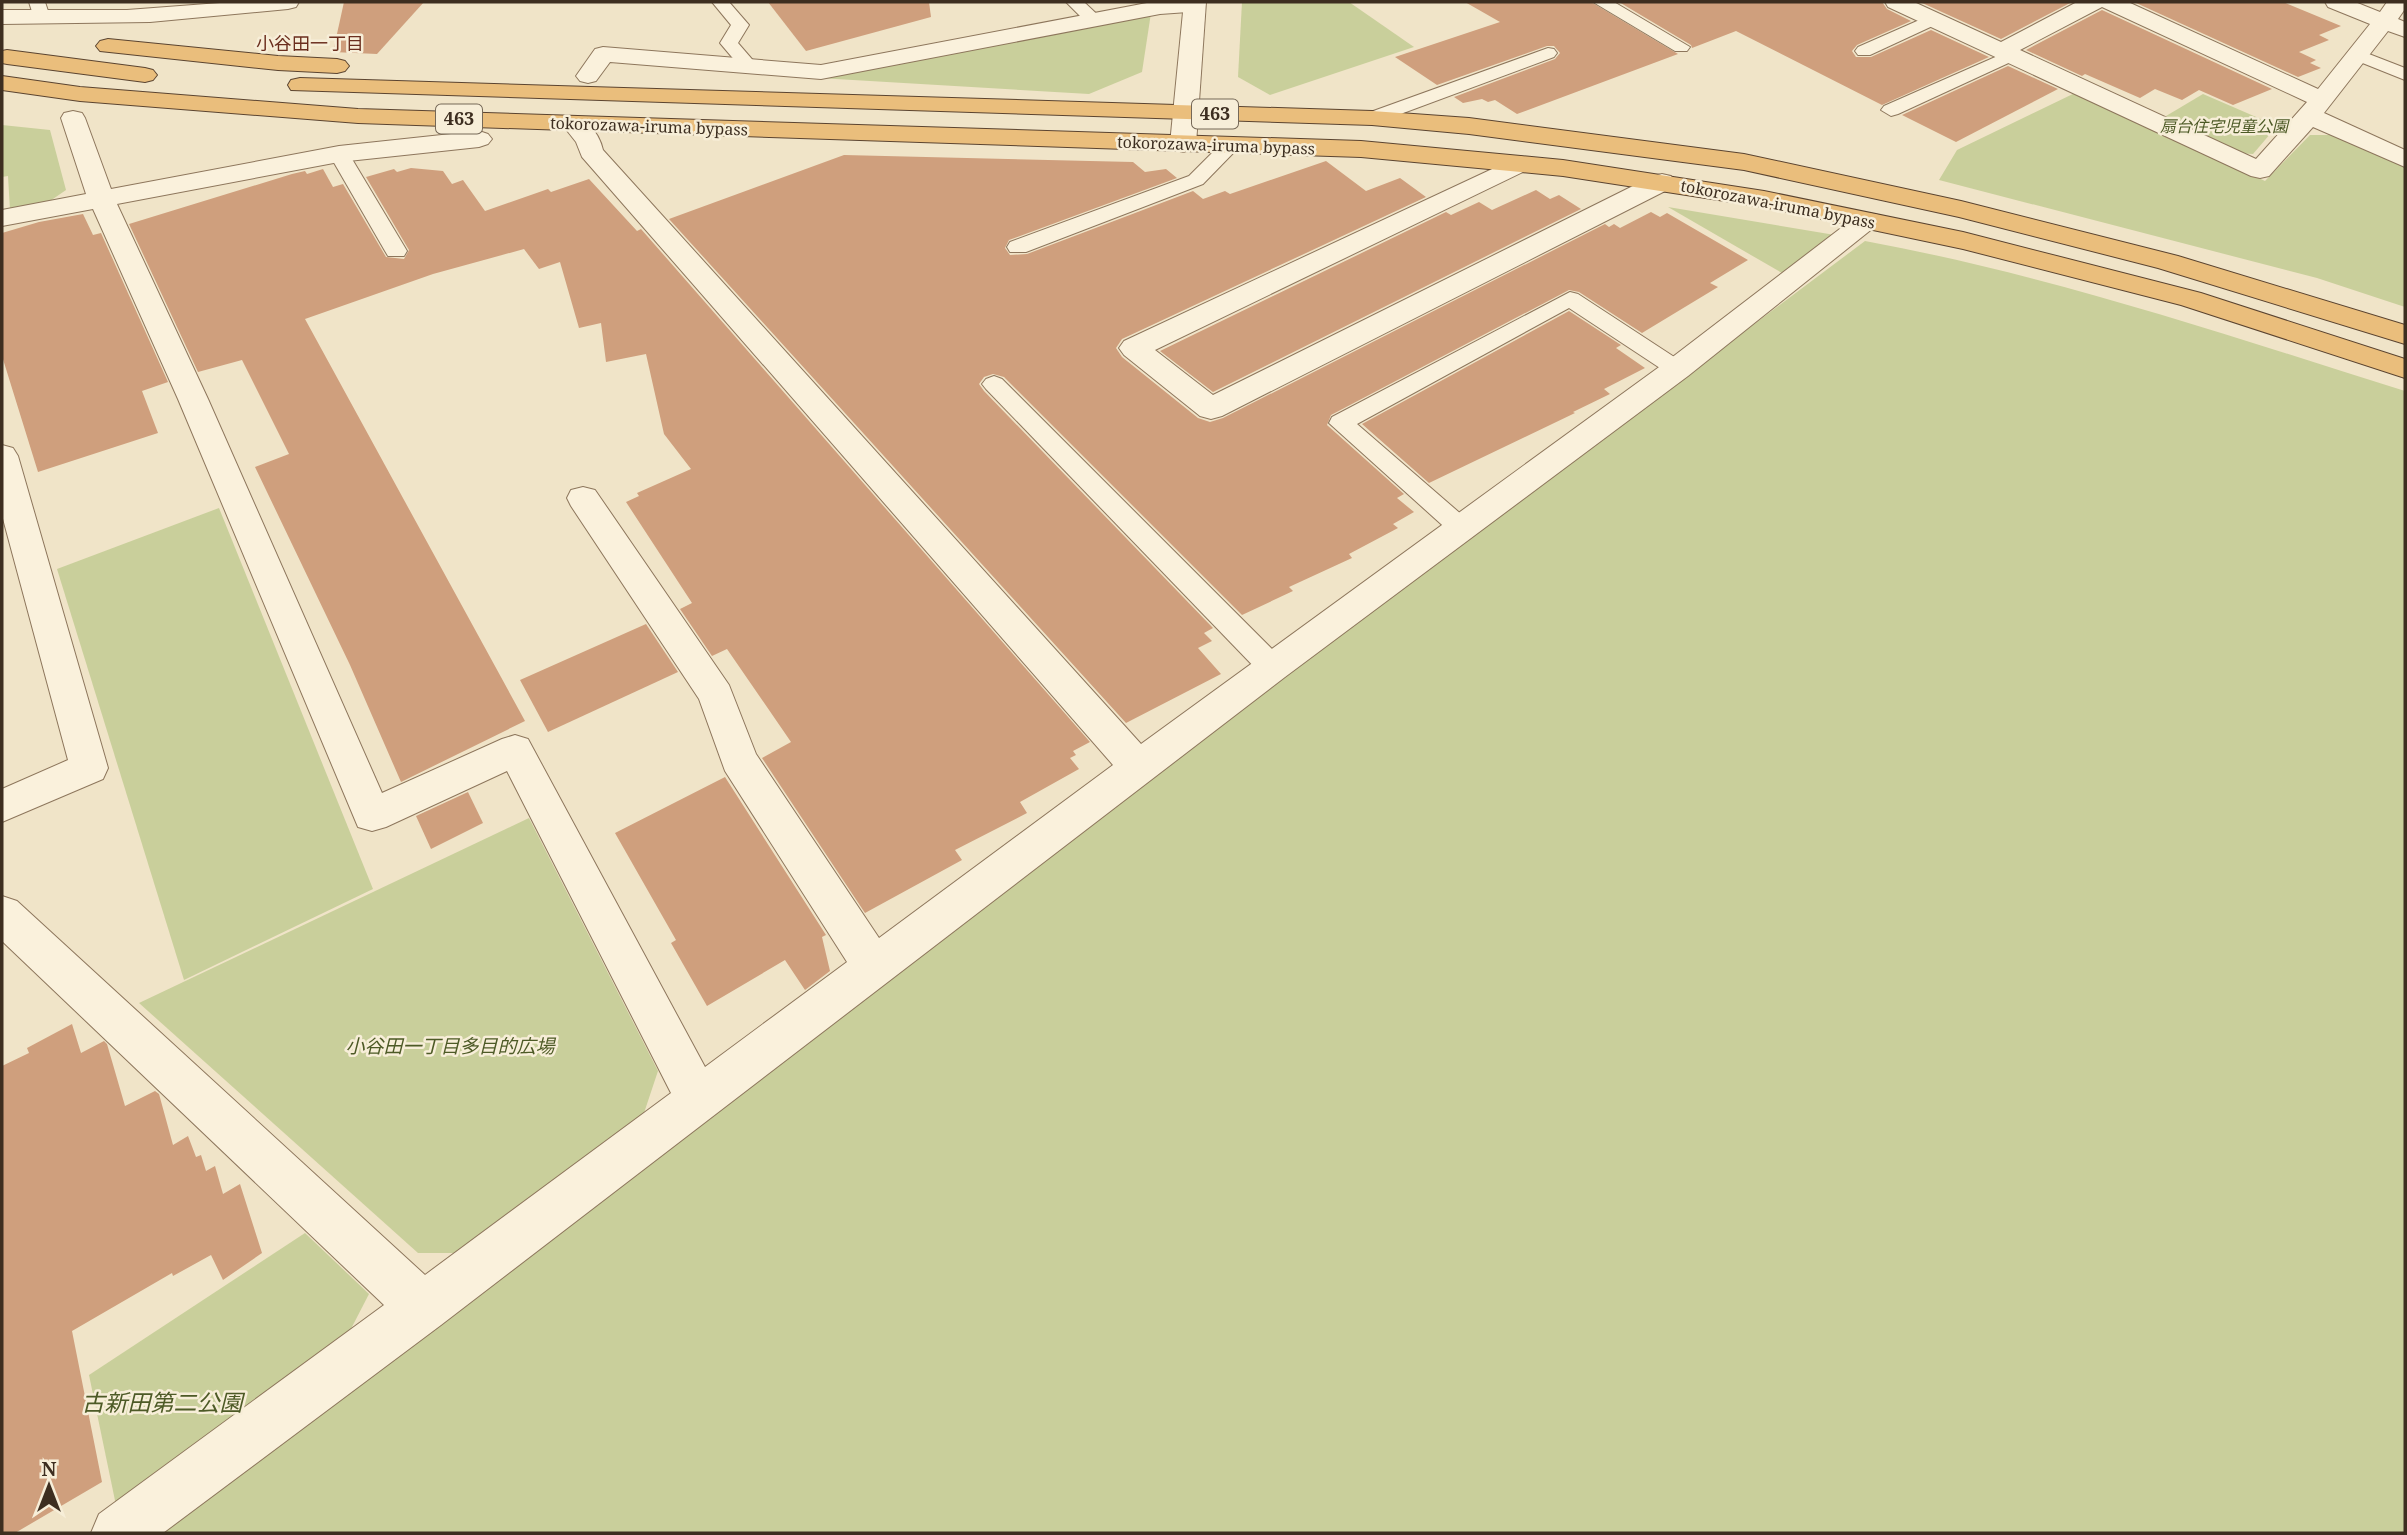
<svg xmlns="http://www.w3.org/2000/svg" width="2407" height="1535" font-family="'Noto Serif','Noto Sans JP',serif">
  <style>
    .green { fill: #c9cf9b }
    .building { fill: #cf9f7d }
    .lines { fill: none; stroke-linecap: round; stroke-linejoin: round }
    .service-casing { stroke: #8d765c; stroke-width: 2 }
    .minor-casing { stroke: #8d765c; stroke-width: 2 }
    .tertiary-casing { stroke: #8d765c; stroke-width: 2 }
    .trunk-casing { stroke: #5b4430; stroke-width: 2 }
    .service { fill: #faf1dc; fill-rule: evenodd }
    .minor { fill: #faf1dc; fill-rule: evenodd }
    .tertiary { fill: #faf1dc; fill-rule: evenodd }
    .trunk { fill: #eabe7c; fill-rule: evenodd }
    .labels { text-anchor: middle; stroke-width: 5; stroke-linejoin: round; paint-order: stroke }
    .far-street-label { font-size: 16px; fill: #3d2e20; stroke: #f7eed8 }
    .far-park-label { font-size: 16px; font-style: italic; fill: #4d5a26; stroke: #f7eed8 }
    .far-neighbourhood-label { font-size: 18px; fill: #6b2e1e; stroke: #f7eed8 }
    .shield { fill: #f7eed8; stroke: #756857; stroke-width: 2 }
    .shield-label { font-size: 18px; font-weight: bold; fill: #3d2e20 }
    .park-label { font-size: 19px; font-style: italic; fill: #4d5a26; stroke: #f7eed8 }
    .near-park-label { font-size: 23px; font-style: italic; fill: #4d5a26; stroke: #f7eed8 }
  </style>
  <rect width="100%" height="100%" fill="#f0e4c8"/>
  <g class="green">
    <polygon points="1242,2 1349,2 1414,47 1270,95 1238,77"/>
    <polygon points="1151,13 1142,72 1089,94 819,78"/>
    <polygon points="2077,92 2265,181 2310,135 2335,135 2405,167 2405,307 2317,278 1939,180 1957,150"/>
    <polygon points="2203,94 2277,126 2253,154 2236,153 2161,119"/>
    <polygon points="2,125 50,130 66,190 50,201 10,210 8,176 2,177"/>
    <polygon points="1668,207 1835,235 1782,273"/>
    <path d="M1865,241C2050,275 2227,335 2405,391V1533H141Z"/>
    <polygon points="219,508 373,889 184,980 57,569"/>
    <polygon points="529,818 658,1071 642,1119 462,1253 418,1253 139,1003"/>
    <polygon points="305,1233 369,1294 338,1354 118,1515 89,1375"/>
  </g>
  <g class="building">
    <polygon points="344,2 424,2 377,54 333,52"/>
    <polygon points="768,2 929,2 931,17 806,51"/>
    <polygon points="1465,2 1591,2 1678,54 1517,114 1495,100 1488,102 1482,99 1463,103 1454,97 1555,59 1560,53 1554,46 1547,46 1437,85 1395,57 1500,22"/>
    <polygon points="1619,2 1882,2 1887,9 1911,21 1857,45 1852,51 1856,57 1871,57 1931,30 1989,57 1882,105 1736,31 1692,48 1691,45"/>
    <polygon points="1920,2 2072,2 2001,39"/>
    <polygon points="2134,2 2283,2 2341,26 2319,35 2329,40 2299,52 2316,60 2310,63 2321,68 2298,77"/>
    <polygon points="2102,10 2272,89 2233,105 2199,90 2182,100 2155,89 2140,98 2085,74 2082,76 2026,50"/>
    <polygon points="2008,66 2058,89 1956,142 1902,115"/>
    <polygon points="844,155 1133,162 1145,172 1166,169 1177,178 1009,240 1005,248 1010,255 1027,254 1193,191 1203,199 1225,191 1230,194 1326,161 1366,191 1400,178 1426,197 1122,339 1116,348 1122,357 1198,418 1210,422 1223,418 1605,224 1609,227 1614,224 1620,228 1651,212 1660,217 1667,213 1748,260 1710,283 1718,287 1642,333 1579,292 1569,290 1331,415 1327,425 1404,494 1397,498 1414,512 1393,524 1398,528 1349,554 1352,558 1289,587 1293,591 1242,615 1004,377 993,374 984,377 979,384 984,391 1213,628 1204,633 1212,641 1198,648 1221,674 1126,723 669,219"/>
    <polygon points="411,168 443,171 452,184 463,180 485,211 548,189 551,192 589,179 637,231 641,229 1090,742 1073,751 1076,755 1070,758 1079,769 1020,802 1027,813 955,850 962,860 865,913 762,758 791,742 727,649 712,656 680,609 692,603 626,502 639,496 637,493 691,469 664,434 646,354 606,362 601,323 579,328 560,262 539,269 524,249 433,274 305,319 525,721 401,782 350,665 255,467 289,454 242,360 198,372 129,224 292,174 305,171 307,174 323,169 333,187 343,184 386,257 404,259 409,250 366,177 394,169 397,172"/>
    <polygon points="1536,190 1550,199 1559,195 1581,209 1213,392 1160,351 1446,212 1451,215 1479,202 1492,210"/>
    <polygon points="83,214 93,235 101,233 168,382 142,391 158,433 38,472 2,356 2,233 39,222"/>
    <polygon points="1569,311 1621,345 1616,348 1645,368 1604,389 1610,394 1573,412 1575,413 1429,483 1362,424"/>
    <polygon points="646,624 678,672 548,732 520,680"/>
    <polygon points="725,777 826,935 822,937 830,971 805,990 785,960 707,1006 671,943 676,940 615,833"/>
    <polygon points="468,792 483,823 431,849 416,816"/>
    <polygon points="72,1024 81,1053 104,1041 107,1044 125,1106 155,1091 159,1094 173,1145 188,1136 196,1157 201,1155 206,1171 215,1166 223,1194 240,1184 262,1253 223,1280 211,1255 173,1276 172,1273 72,1331 102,1482 15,1533 2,1533 2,1066 29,1053 27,1048"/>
  </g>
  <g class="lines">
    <defs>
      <g id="service">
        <polygon points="29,2 45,2 49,14 46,18 34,18"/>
        <polygon points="712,2 729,2 749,25 738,43 757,65 754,69 742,69 720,43 731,25"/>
        <polygon points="1066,2 1084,2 1102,19 1093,24 1087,23"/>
        <polygon points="1593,2 1614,2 1690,47 1687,51 1675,51"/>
        <polygon points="1933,14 1942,19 1939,23 1870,55 1858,55 1855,51 1858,47"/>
        <polygon points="1548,48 1554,49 1557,53 1554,57 1379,122 1372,124 1362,118 1365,114"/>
        <polygon points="2356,49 2405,68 2405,80 2350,58 2347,54 2350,50"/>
        <polygon points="2009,51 2015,52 2018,56 2015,60 1898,114 1891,116 1881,110 1884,106"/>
        <polygon points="1231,139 1241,145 1203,184 1026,252 1010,252 1007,247 1010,242 1189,176 1224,141"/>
        <polygon points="339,148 346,150 349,154 407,251 404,256 388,256 385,251 329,154 332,150"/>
        <polygon points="1570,292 1578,294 1685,364 1689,369 1685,374 1677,376 1669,374 1569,308 1357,424 1469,521 1473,527 1469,533 1460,536 1451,533 1329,423 1332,417"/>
        <polygon points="994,376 1002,379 1282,659 1286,667 1282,675 1272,678 1262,675 986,389 982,384 986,379"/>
      </g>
      <g id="minor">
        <polygon points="233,2 299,2 296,7 288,9 150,22 2,24 2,10 127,10"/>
        <polygon points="1152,2 1202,2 1205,6 1202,11 1160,14 821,79 610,62 596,81 588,83 580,81 576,76 595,49 603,47 821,65"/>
        <path d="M1885,2H1914L2001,42L2077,2H2128L2318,89L2370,24L2328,7L2325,2H2355L2380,12L2387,2H2405V9L2398,19L2405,22V37L2388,31L2324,113L2405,150V167L2313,127L2269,176L2260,178L2251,176L1888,7ZM2102,7L2307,102L2256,159L2020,50Z"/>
        <path d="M73,111L82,113L85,118L111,189L339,146L479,131L488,134L492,139L488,144L479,147L339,162L117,204L208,399L382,793L502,739L515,735L528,739L705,1067L847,962L725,771L699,699L571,506L567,498L571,490L583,487L595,490L729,685L756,754L879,938L1113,765L582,157L576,142L561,123L564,118C584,113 599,132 603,150L1141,744L1666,362L1858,215L1868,213L1878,215L1882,221L1688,376L1285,677L441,1325L163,1533H91L99,1514L384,1305L2,941V896L17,901L425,1275L671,1093L507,771L386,827L372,831L358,827L178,399L93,209L2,226V210L86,194L61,118L64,113Z"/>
        <polygon points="1520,156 1529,159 1533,164 1529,169 1155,350 1213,395 1653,176 1662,174 1671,176 1675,182 1671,188 1222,416 1211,419 1200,416 1124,355 1119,348 1124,341"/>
        <polygon points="2,445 13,448 18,456 108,768 103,779 2,822 2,789 68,760 2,515"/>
      </g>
      <polygon id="tertiary" points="1184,2 1206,2 1196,144 1192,149 1183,152 1174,149 1170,144"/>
      <g id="trunk">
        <polygon points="108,39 278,56 337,59 345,61 349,66 345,71 337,73 278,70 100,51 96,46 100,41"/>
        <polygon points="7,50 145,68 153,70 157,75 153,80 145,82 7,64 2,63 2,51"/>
        <polygon points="2,76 80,87 358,109 1361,141 1563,160 1764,191 1963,232 2201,293 2405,359 2405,378 2181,305 1963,249 1764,207 1563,176 1361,157 358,123 80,101 2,90"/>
        <polygon points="300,78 1372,111 1469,118 1744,154 1961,201 2178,256 2405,325 2405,344 2158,268 1959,217 1744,170 1469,134 1372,125 291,90 288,85 291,80"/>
      </g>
    </defs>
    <use href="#service" class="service-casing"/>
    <use href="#minor" class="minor-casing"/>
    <use href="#tertiary" class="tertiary-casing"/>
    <use href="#trunk" class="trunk-casing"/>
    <use href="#service" class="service"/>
    <use href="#minor" class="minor"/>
    <use href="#tertiary" class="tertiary"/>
    <use href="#trunk" class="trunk"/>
  </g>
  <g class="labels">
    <g class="far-street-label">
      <text transform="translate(649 126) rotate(2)" y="6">tokorozawa-iruma bypass</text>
      <text transform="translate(1216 145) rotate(2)" y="6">tokorozawa-iruma bypass</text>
      <text transform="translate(1778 204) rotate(11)" y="6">tokorozawa-iruma bypass</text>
    </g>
    <g class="far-park-label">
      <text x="2224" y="132">扇台住宅児童公園</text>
    </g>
    <g class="far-neighbourhood-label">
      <text x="310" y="50">小谷田一丁目</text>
    </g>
    <g class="shield">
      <rect x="1192" y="99.5" width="46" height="29" rx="5"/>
      <rect x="436" y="104.5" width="46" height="29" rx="5"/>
    </g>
    <g class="shield-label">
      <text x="1215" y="120">463</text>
      <text x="459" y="125">463</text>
    </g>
    <g class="park-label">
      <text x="450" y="1053">小谷田一丁目多目的広場</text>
    </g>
    <g class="near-park-label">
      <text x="162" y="1411">古新田第二公園</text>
    </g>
  </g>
  <rect width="2407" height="1535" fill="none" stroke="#3d2e20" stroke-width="7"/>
  <g transform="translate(49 1486)" stroke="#f7eed8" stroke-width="5" paint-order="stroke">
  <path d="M0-5L12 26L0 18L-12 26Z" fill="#3d2e20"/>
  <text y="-10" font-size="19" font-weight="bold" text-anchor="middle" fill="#3d2e20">N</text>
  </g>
</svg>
